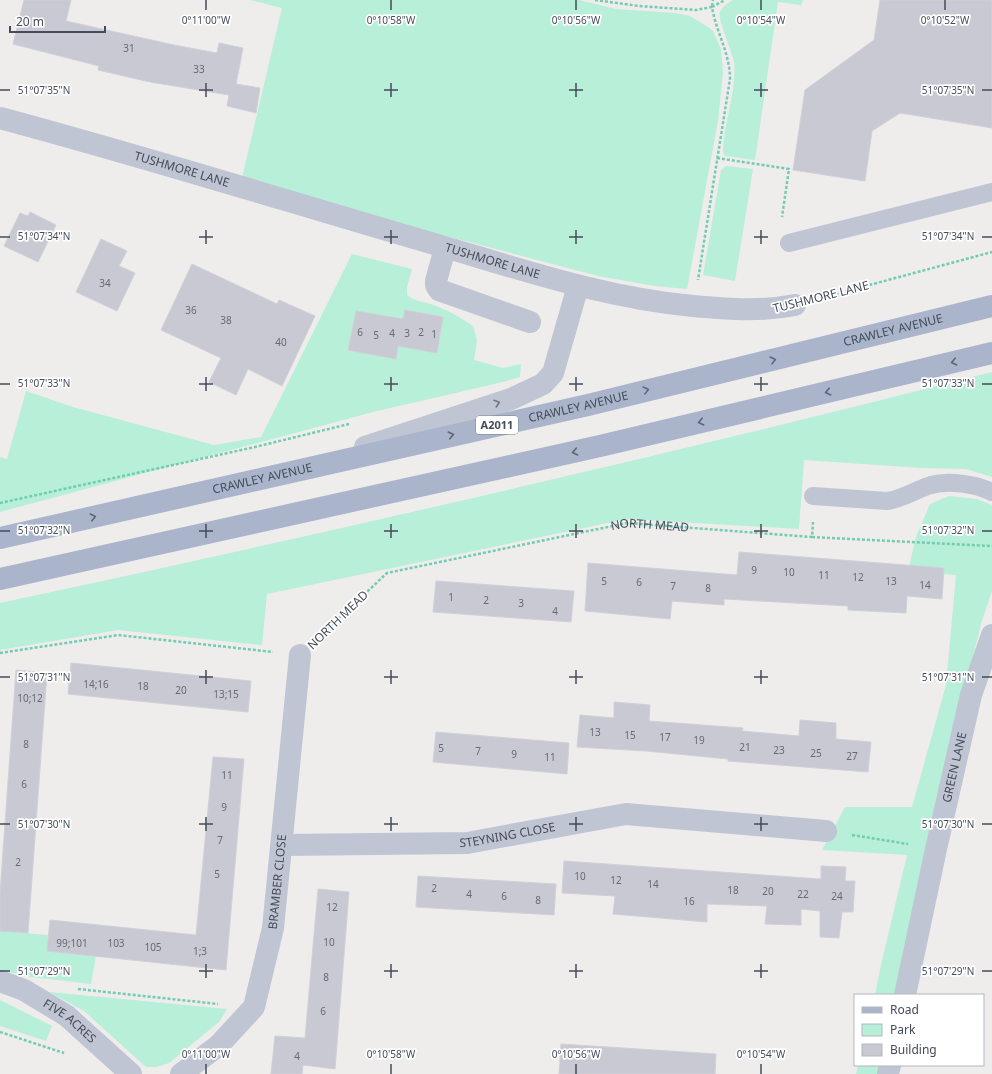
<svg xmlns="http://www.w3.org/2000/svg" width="992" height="1074" font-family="'Noto Sans',sans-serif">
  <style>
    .green { fill: #b8efd8; fill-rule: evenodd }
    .building { fill: #c8c9d2; stroke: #d0d0d8 }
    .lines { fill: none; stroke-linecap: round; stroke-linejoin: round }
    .path { stroke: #70cdb2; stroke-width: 2.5; stroke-dasharray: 3 2; stroke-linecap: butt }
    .service { stroke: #bfc5d2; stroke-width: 18 }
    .minor { stroke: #bfc5d2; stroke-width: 22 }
    .primary { stroke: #aab5cc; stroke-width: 22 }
    .oneway { stroke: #5e6676 }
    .oneway2 { stroke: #6f7683 }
    .ticks { fill: none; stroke: #444b59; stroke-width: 1.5 }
    .labels { text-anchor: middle; stroke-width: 3.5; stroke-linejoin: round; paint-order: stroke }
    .number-label { font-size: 10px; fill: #656a77 }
    .shield { fill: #fff; stroke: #7c818b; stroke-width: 1 }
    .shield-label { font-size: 11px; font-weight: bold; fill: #444b59 }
    .street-label { font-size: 12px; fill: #444b59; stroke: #fff }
    .ticks-label { font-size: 10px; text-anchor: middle; fill: #444b59; stroke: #fff; stroke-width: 3.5; stroke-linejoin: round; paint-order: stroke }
  </style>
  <rect width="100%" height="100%" fill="#efecec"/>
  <g class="green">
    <polygon points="250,0 579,0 616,9 675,13 690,16 708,27 713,31 721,49 723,73 718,121 687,289 655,286 598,276 241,182 282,8"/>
    <path d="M733,0H803L801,5L778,2L755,160L725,156L723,153C723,124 737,91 734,62C732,50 717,19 720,12C722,7 728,3 733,0Z"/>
    <polygon points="726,166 753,169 735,281 703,275 721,170"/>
    <path d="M352,254L412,269L407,287V295C415,302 424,301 433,305C448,310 460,317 473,326L477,340L474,360L503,368L521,364L520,377L503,382L373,412L0,512V457L7,459L26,391L73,407L214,445L261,437ZM405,310L443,317L437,353L398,346L396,358L348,349L356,312L403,320Z"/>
    <path d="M992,372V477L966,469L921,468L804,460L799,529L627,519L267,594L262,645L118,630L0,650V603C332,532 663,456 992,372Z"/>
    <polygon points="949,496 977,499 992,505 992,591 982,621 948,752 898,995 875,995 881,965 907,855 822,850 845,807 912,807 946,685 956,575 944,574 944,568 909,566 916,537 930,504"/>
    <polygon points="0,931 48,935 47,951 96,956 91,984 31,977 0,970"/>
    <polygon points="49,992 227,1009 219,1022 169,1063 157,1067 146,1067 84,1011"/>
    <polygon points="0,1000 52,1026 46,1041 0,1026"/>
    <polygon points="858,1065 883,1065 882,1074 856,1074"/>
  </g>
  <g class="building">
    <polygon points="24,0 71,0 66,21 174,45 217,53 219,43 243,48 236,84 260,88 256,113 227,106 229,95 150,82 98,70 99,66 13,44"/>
    <polygon points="880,0 992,0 992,128 900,113 872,131 865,181 793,170 805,90 874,40"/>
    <polygon points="30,212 56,225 38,262 4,246 20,213 28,216"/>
    <polygon points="101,239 127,251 119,266 135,273 117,311 76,292"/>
    <polygon points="192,264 277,304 279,300 315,316 282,386 248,369 236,395 209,382 221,358 161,330"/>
    <polygon points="405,310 443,317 437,353 398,346 396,359 348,350 356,311 403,319"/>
    <polygon points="739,552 944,568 942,599 907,596 906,613 848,610 848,606 724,599 724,605 672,601 670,619 585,611 588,563 737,575"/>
    <polygon points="436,581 574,591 571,622 433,612"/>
    <polygon points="71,663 251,681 248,712 68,694"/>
    <polygon points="16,670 47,673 28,933 0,931 0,893"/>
    <polygon points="614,702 650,705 649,721 743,728 742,731 799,736 800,720 836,723 836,739 871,742 868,772 728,761 728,759 646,751 577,747 580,715 614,718"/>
    <polygon points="436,732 569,743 567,774 433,762"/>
    <polygon points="213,757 244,759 226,970 47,951 50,920 196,935"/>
    <polygon points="564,861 821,879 821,866 846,867 845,881 855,881 853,912 842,912 839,938 820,937 820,911 801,909 801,925 765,924 767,906 707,904 707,922 613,914 615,896 562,893"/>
    <polygon points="418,876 556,884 554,915 416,907"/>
    <polygon points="318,889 349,892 335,1069 303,1065 302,1074 271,1074 275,1036 305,1038"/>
    <polygon points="561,1044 716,1054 715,1074 559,1074"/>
  </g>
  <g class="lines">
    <g class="path">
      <path d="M595,0L639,6L696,10L712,7C716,32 730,53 730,79L698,280"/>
      <polyline points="712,6 713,0"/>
      <polyline points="712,7 725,0"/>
      <polyline points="717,158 789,169 782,217"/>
      <polyline points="821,298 992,252"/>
      <polyline points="0,503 255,447 349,424"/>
      <polyline points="812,537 992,546"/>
      <path id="s1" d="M320,636L387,573L627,523L812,537L813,522"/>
      <polyline points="0,653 118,635 273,652"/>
      <polyline points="852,835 908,844"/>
      <polyline points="78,989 218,1004"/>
      <polyline points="0,1032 64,1053"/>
    </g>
    <g class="service">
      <polyline points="789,243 992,192"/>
      <path d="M813,496L887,501C903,499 915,490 931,485C949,480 975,484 992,492"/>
    </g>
    <g class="minor">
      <path id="s2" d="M0,118C150,158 299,205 448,248C529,272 608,298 693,306C728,309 760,312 795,305"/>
      <polyline points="445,248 436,281 436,285 439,290 530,322"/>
      <polyline points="365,447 511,399 543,384 553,373 578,286"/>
      <path id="s3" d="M282,845L467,843L626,814L826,831"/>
      <path id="s4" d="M0,981L24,990L67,1016L131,1074"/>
      <path id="s5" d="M905,995L936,849L971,695L992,635"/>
      <path id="s6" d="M181,1074L219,1045L254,1007L273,928L300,655"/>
      <polyline points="888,1074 890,1065"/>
    </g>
    <g class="primary">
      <path id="s7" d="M0,538L588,405L992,306"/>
      <polyline points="0,579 600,446 992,353"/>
    </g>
  </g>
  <defs><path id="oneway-chevron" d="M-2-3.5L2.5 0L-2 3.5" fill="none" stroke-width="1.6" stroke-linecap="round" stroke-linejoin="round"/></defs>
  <g class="oneway">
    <use href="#oneway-chevron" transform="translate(773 360) rotate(-14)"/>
    <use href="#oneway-chevron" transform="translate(954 362) rotate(167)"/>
    <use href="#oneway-chevron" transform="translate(646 390) rotate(-14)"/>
    <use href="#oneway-chevron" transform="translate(828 392) rotate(167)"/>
    <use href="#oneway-chevron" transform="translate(701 422) rotate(167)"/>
    <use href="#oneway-chevron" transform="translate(451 435) rotate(-13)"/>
    <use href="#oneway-chevron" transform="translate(575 452) rotate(168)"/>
    <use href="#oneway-chevron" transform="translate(93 517) rotate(-13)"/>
  </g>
  <use class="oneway2" href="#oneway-chevron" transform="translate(497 403) rotate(-18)"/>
  <path class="ticks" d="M206,0V10M391,0V10M576,0V10M761,0V10M945,0V10M206,83V97M391,83V97M576,83V97M761,83V97M0,90H10M199,90H213M384,90H398M569,90H583M754,90H768M982,90H992M206,230V244M391,230V244M576,230V244M761,230V244M0,237H10M199,237H213M384,237H398M569,237H583M754,237H768M982,237H992M206,377V391M391,377V391M576,377V391M761,377V391M0,384H10M199,384H213M384,384H398M569,384H583M754,384H768M982,384H992M206,524V538M391,524V538M576,524V538M761,524V538M0,531H10M199,531H213M384,531H398M569,531H583M754,531H768M982,531H992M206,670V684M391,670V684M576,670V684M761,670V684M0,677H10M199,677H213M384,677H398M569,677H583M754,677H768M982,677H992M206,817V831M391,817V831M576,817V831M761,817V831M0,824H10M199,824H213M384,824H398M569,824H583M754,824H768M982,824H992M206,964V978M391,964V978M576,964V978M761,964V978M0,971H10M199,971H213M384,971H398M569,971H583M754,971H768M982,971H992M206,1064V1074M391,1064V1074M576,1064V1074M761,1064V1074"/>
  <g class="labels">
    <g class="number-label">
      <text x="129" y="52">31</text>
      <text x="199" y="73">33</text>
      <text x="105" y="287">34</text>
      <text x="191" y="314">36</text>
      <text x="226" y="324">38</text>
      <text x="360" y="336">6</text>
      <text x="421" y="336">2</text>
      <text x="392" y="337">4</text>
      <text x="407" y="337">3</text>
      <text x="434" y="338">1</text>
      <text x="376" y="339">5</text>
      <text x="281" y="346">40</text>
      <text x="754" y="574">9</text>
      <text x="789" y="576">10</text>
      <text x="824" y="579">11</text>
      <text x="858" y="581">12</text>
      <text x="604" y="585">5</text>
      <text x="891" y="585">13</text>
      <text x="639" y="586">6</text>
      <text x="925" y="589">14</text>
      <text x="673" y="590">7</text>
      <text x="708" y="592">8</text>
      <text x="451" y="601">1</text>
      <text x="486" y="604">2</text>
      <text x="521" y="607">3</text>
      <text x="555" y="615">4</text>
      <text x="96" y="688">14;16</text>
      <text x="143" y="690">18</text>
      <text x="181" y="694">20</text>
      <text x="226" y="698">13;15</text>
      <text x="30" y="702">10;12</text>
      <text x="595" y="736">13</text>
      <text x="630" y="739">15</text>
      <text x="665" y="741">17</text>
      <text x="699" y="744">19</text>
      <text x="26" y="748">8</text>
      <text x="745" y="751">21</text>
      <text x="441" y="752">5</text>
      <text x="779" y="754">23</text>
      <text x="478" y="755">7</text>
      <text x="816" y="757">25</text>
      <text x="514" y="758">9</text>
      <text x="852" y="760">27</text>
      <text x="550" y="761">11</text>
      <text x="227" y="779">11</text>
      <text x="24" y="788">6</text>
      <text x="224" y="811">9</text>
      <text x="220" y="844">7</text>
      <text x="18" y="866">2</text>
      <text x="217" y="878">5</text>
      <text x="580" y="880">10</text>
      <text x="616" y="884">12</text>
      <text x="653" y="888">14</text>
      <text x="434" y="892">2</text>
      <text x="733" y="894">18</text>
      <text x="768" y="895">20</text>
      <text x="469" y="898">4</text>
      <text x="803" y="898">22</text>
      <text x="504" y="900">6</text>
      <text x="837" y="900">24</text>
      <text x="538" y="904">8</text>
      <text x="689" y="905">16</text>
      <text x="332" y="911">12</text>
      <text x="329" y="946">10</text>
      <text x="72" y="947">99;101</text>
      <text x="116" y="947">103</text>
      <text x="153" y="951">105</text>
      <text x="200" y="955">1;3</text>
      <text x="326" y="981">8</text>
      <text x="323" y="1015">6</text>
      <text x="297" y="1060">4</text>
    </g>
    <rect class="shield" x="476" y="416" width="42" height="18" rx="3"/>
    <g class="shield-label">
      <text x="497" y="429">A2011</text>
    </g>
    <g class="street-label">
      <text dy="4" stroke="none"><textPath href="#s2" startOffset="189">TUSHMORE LANE</textPath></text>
      <text dy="4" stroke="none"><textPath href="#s2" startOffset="513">TUSHMORE LANE</textPath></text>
      <text transform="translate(821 297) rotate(-14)" y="4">TUSHMORE LANE</text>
      <text dy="4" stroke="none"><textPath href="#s7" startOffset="917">CRAWLEY AVENUE</textPath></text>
      <text dy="4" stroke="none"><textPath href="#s7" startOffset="593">CRAWLEY AVENUE</textPath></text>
      <text dy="4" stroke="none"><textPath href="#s7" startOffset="269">CRAWLEY AVENUE</textPath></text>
      <text dy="4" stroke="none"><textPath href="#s1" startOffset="360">NORTH MEAD</textPath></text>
      <text transform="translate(338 620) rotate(-44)" y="4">NORTH MEAD</text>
      <text dy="4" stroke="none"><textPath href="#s5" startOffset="233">GREEN LANE</textPath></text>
      <text dy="4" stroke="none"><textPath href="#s3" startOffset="226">STEYNING CLOSE</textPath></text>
      <text dy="4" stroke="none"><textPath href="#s6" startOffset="227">BRAMBER CLOSE</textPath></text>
      <text dy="4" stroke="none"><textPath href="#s4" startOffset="81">FIVE ACRES</textPath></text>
    </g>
  </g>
  <g class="ticks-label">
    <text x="206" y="24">0°11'00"W</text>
    <text x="391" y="24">0°10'58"W</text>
    <text x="576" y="24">0°10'56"W</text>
    <text x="761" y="24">0°10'54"W</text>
    <text x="945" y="24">0°10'52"W</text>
    <text x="44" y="94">51°07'35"N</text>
    <text x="948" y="94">51°07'35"N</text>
    <text x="44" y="240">51°07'34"N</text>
    <text x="948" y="240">51°07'34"N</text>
    <text x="44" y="387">51°07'33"N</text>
    <text x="948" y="387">51°07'33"N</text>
    <text x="44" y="534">51°07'32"N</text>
    <text x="948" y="534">51°07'32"N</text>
    <text x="44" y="681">51°07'31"N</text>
    <text x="948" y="681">51°07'31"N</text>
    <text x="44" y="828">51°07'30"N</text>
    <text x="948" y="828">51°07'30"N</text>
    <text x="44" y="975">51°07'29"N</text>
    <text x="948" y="975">51°07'29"N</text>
    <text x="206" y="1058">0°11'00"W</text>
    <text x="391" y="1058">0°10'58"W</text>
    <text x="576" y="1058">0°10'56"W</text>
    <text x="761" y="1058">0°10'54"W</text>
  </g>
  <rect x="854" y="994" width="130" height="72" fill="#ffffff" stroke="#b4b7bd"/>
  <rect x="862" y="1007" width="20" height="6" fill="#aab5cc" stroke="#b4b7bd"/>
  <text x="890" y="1014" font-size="12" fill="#444b59">Road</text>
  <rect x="862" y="1024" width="20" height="12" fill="#b8efd8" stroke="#b4b7bd"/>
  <text x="890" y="1034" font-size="12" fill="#444b59">Park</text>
  <rect x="862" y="1044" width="20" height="12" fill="#c8c9d2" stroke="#b4b7bd"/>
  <text x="890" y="1054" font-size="12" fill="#444b59">Building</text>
  <path d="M10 26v6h95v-6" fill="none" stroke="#444b59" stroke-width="2"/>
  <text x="16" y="26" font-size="12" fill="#444b59" stroke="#ffffff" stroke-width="3" paint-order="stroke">20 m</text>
</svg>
